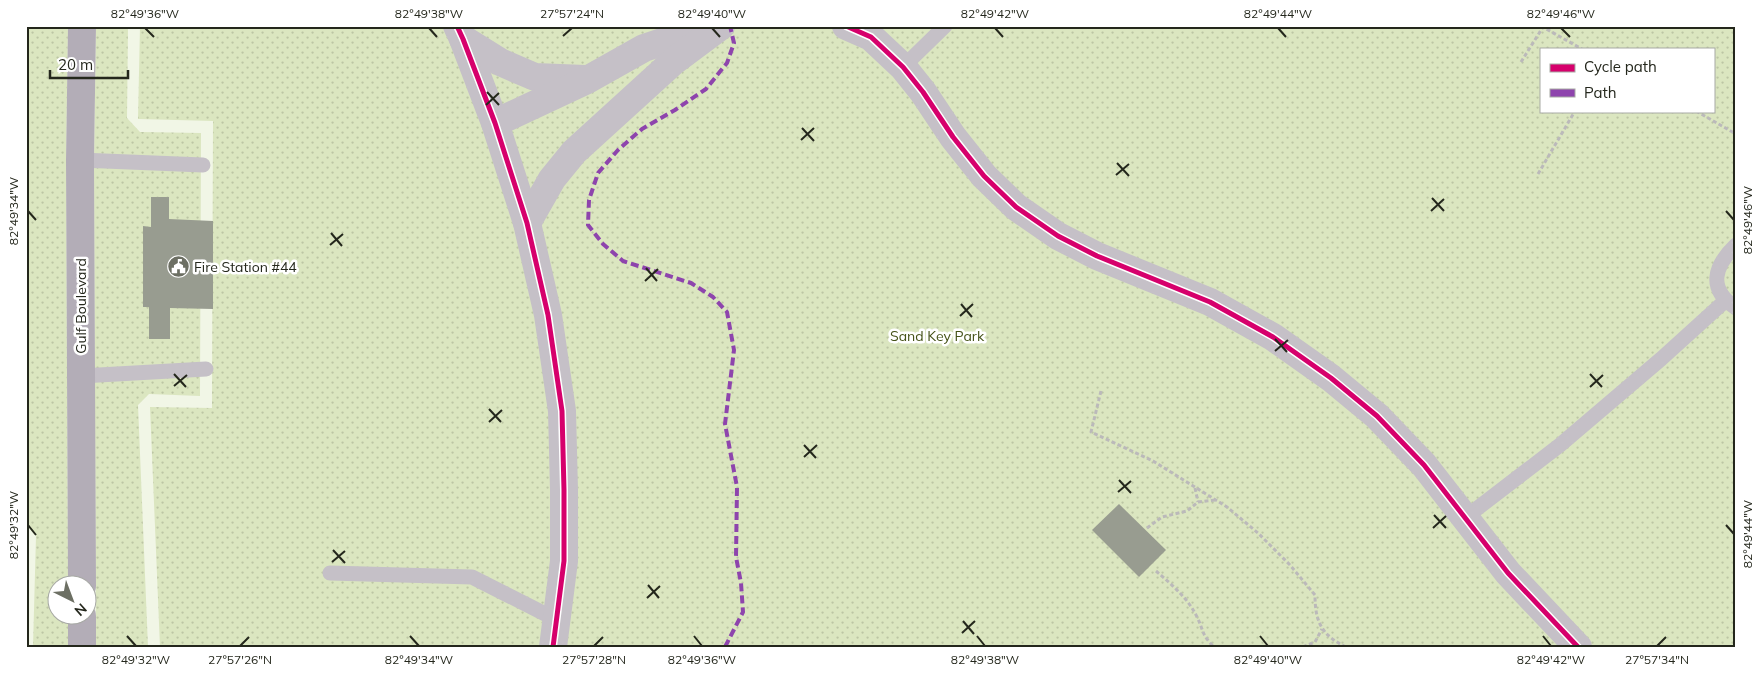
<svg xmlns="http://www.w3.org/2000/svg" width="1762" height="673" font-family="Mulish,sans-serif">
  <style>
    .park { fill: url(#park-dots); fill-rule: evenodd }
    .building { fill: #989c90 }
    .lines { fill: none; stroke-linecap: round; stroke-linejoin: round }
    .path { stroke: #bbb9ba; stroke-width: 3; stroke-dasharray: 4 2.5; stroke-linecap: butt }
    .service { stroke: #c5c0c7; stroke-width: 15 }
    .minor { stroke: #c5c0c7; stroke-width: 28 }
    .primary { stroke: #b3adb7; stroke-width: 28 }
    .quiet { stroke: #8e44ad; stroke-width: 4; stroke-dasharray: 8 4; stroke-linecap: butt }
    .cycleway-casing { stroke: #fff; stroke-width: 8 }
    .cycleway { stroke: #d6006c; stroke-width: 5 }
    .ticks { fill: none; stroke: #24271c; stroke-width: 2 }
    .labels { text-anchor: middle; stroke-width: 5; stroke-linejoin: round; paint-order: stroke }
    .poi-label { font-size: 14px; fill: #24271c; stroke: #fff; text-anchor: start }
    .street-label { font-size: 14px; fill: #24271c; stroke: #fff }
    .park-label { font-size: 14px; fill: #455218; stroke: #fff }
    .neatline { fill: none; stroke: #24271c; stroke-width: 2 }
    .ticks-label { font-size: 12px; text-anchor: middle; fill: #24271c }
  </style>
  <defs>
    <pattern id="park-dots" width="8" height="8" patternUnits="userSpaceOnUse" patternTransform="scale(1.25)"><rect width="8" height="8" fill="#dbe6c0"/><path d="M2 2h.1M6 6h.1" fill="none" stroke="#bcc5a4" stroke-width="1.8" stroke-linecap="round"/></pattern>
  </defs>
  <rect width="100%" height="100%" fill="#f1f6e6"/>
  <g class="park">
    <polygon points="26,26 68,26 66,159 68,585 58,586 58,616 68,616 68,647 33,647 36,536 26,525"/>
    <polygon points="96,26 128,26 127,118 140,132 201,133 200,396 149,394 138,405 148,647 96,647 94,162"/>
    <path d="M140,26H1736V647H160L150,407L212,408L213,121L138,119ZM1541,49H1713V111H1541Z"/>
  </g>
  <g class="building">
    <polygon points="151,197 169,197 169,219 213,221 213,309 170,308 170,339 149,339 149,307 143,307 143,226 151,227"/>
    <polygon points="1119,504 1166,550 1139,577 1092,530"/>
  </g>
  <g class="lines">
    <g class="path">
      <polyline points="1541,26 1582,49"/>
      <polyline points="1521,62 1543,27"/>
      <polyline points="1696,111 1736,134"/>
      <polyline points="1538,174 1575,111"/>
      <path d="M1101,391L1091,432L1153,461L1227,507L1258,533L1290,565L1315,595C1315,621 1321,635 1346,647"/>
      <polyline points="1195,488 1198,502"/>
      <polyline points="1147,528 1162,517 1187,511 1198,502 1216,500"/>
      <path d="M1156,571C1171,584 1188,598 1197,617C1204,631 1201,634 1214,647"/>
      <polyline points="1303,647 1315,642 1322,629"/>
    </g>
    <g class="service">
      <polyline points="903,67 945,26"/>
      <polyline points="80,160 203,165"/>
      <path d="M1736,245C1714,266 1707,289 1736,308"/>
      <polyline points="81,376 206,369"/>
      <polyline points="1466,517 1560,445 1661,359 1725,301"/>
      <polyline points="330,573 472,577 557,620"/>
    </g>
    <g class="minor">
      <polyline points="457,26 463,39 495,123 527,223 548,315 562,411 564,490 564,561 553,647"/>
      <polyline points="846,26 871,37 903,67 923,92 953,137 984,176 1016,207 1058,236 1097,256 1210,302 1273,337 1331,378 1377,416 1424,465 1508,573 1578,647"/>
      <polyline points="463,39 500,62 535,77 585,79"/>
      <polyline points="495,123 587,80 644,48 707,27"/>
      <polyline points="527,223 552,179 574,152 674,61 721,26"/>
    </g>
    <g class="primary">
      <polyline points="82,586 80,160 82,26"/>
      <polyline points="82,616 82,647"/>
    </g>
    <polyline class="quiet" points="725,647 743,612 741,583 736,557 737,487 725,424 734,350 727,312 713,297 691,283 623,261 603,244 588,225 589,200 598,173 618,150 642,129 675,110 706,89 727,63 734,43 730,26"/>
    <defs>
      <g id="cycleway">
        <polyline points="457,26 463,39 495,123 527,223 548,315 562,411 564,490 564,561 553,647"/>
        <polyline points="846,26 871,37 903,67 923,92 953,137 984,176 1016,207 1058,236 1097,256 1210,302 1273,337 1331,378 1377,416 1424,465 1508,573 1578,647"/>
      </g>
    </defs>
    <use href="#cycleway" class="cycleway-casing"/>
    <use href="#cycleway" class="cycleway"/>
  </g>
  <path class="ticks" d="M145,28L154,37M429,28L437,37M712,28L720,37M995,28L1003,37M1278,28L1286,37M1561,28L1570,37M563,36L572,28M487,92L499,105M486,105L499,93M802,128L814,141M801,140L814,128M1117,163L1129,176M1116,175L1129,164M1432,198L1444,211M28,211L36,220M1431,211L1444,199M1726,211L1734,220M331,233L342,246M330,245L343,234M646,268L657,281M645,281L658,269M961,304L972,317M960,316L973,304M1275,339L1287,352M1275,351L1288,340M174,374L186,387M1590,374L1602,387M174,386L187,375M1590,387L1603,375M489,409L501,422M489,422L502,410M804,445L816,458M804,457L817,445M1119,480L1131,493M1118,492L1131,481M1434,515L1446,528M28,525L36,535M1726,525L1734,534M1433,528L1446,516M333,550L345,563M332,562L345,551M648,585L659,598M647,598L660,586M963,621L974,634M962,633L975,621M127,636L136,646M410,636L419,646M694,636L702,646M977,636L985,646M1260,636L1268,646M1543,636L1551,646M240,646L249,637M594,646L603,637M1657,646L1666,637"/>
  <defs>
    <symbol id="civic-disc" viewBox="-11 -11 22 22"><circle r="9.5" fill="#6c6f63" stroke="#fff"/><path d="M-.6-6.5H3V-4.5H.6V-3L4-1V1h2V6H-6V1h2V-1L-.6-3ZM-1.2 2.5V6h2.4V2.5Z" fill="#fff"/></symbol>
  </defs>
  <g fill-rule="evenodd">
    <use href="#civic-disc" x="166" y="254" width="25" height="25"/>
  </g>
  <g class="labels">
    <g class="poi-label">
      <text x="194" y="272">Fire Station #44</text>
    </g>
    <g class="street-label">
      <text transform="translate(81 306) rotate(-90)" y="5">Gulf Boulevard</text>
    </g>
    <g class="park-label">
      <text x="937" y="341">Sand Key Park</text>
    </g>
  </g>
  <rect width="1762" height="673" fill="none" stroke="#ffffff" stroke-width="55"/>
  <rect x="1540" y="48" width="175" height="65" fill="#ffffff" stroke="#a7a9a4"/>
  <rect x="1550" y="64" width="25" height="8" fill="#d6006c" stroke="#a7a9a4"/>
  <text x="1584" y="72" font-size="15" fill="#24271c">Cycle path</text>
  <rect x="1550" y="89" width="25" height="8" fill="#8e44ad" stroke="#a7a9a4"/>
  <text x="1584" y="98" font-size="15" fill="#24271c">Path</text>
  <g transform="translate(72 600) rotate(138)"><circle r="24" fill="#ffffff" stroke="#a7a9a4"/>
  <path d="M0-4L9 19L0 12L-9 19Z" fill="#6c6f63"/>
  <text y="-8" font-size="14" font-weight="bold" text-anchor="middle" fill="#24271c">N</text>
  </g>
  <path d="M50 70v8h78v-8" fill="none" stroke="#24271c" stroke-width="2.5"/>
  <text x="58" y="70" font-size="15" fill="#24271c" stroke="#ffffff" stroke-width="4" paint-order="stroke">20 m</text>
  <rect x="28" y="28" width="1706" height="618" class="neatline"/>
  <g class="ticks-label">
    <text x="145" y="18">82°49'36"W</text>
    <text x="429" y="18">82°49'38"W</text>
    <text x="572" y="18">27°57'24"N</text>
    <text x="712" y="18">82°49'40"W</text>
    <text x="995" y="18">82°49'42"W</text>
    <text x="1278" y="18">82°49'44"W</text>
    <text x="1561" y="18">82°49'46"W</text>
    <text transform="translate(14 211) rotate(-90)" y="4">82°49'34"W</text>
    <text transform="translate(1748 220) rotate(-90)" y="4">82°49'46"W</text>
    <text transform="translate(14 525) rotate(-90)" y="4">82°49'32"W</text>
    <text transform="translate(1748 534) rotate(-90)" y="4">82°49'44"W</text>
    <text x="136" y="664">82°49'32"W</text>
    <text x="240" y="664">27°57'26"N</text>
    <text x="419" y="664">82°49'34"W</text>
    <text x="594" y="664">27°57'28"N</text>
    <text x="702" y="664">82°49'36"W</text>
    <text x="985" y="664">82°49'38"W</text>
    <text x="1268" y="664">82°49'40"W</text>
    <text x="1551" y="664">82°49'42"W</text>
    <text x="1657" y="664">27°57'34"N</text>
  </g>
</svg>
